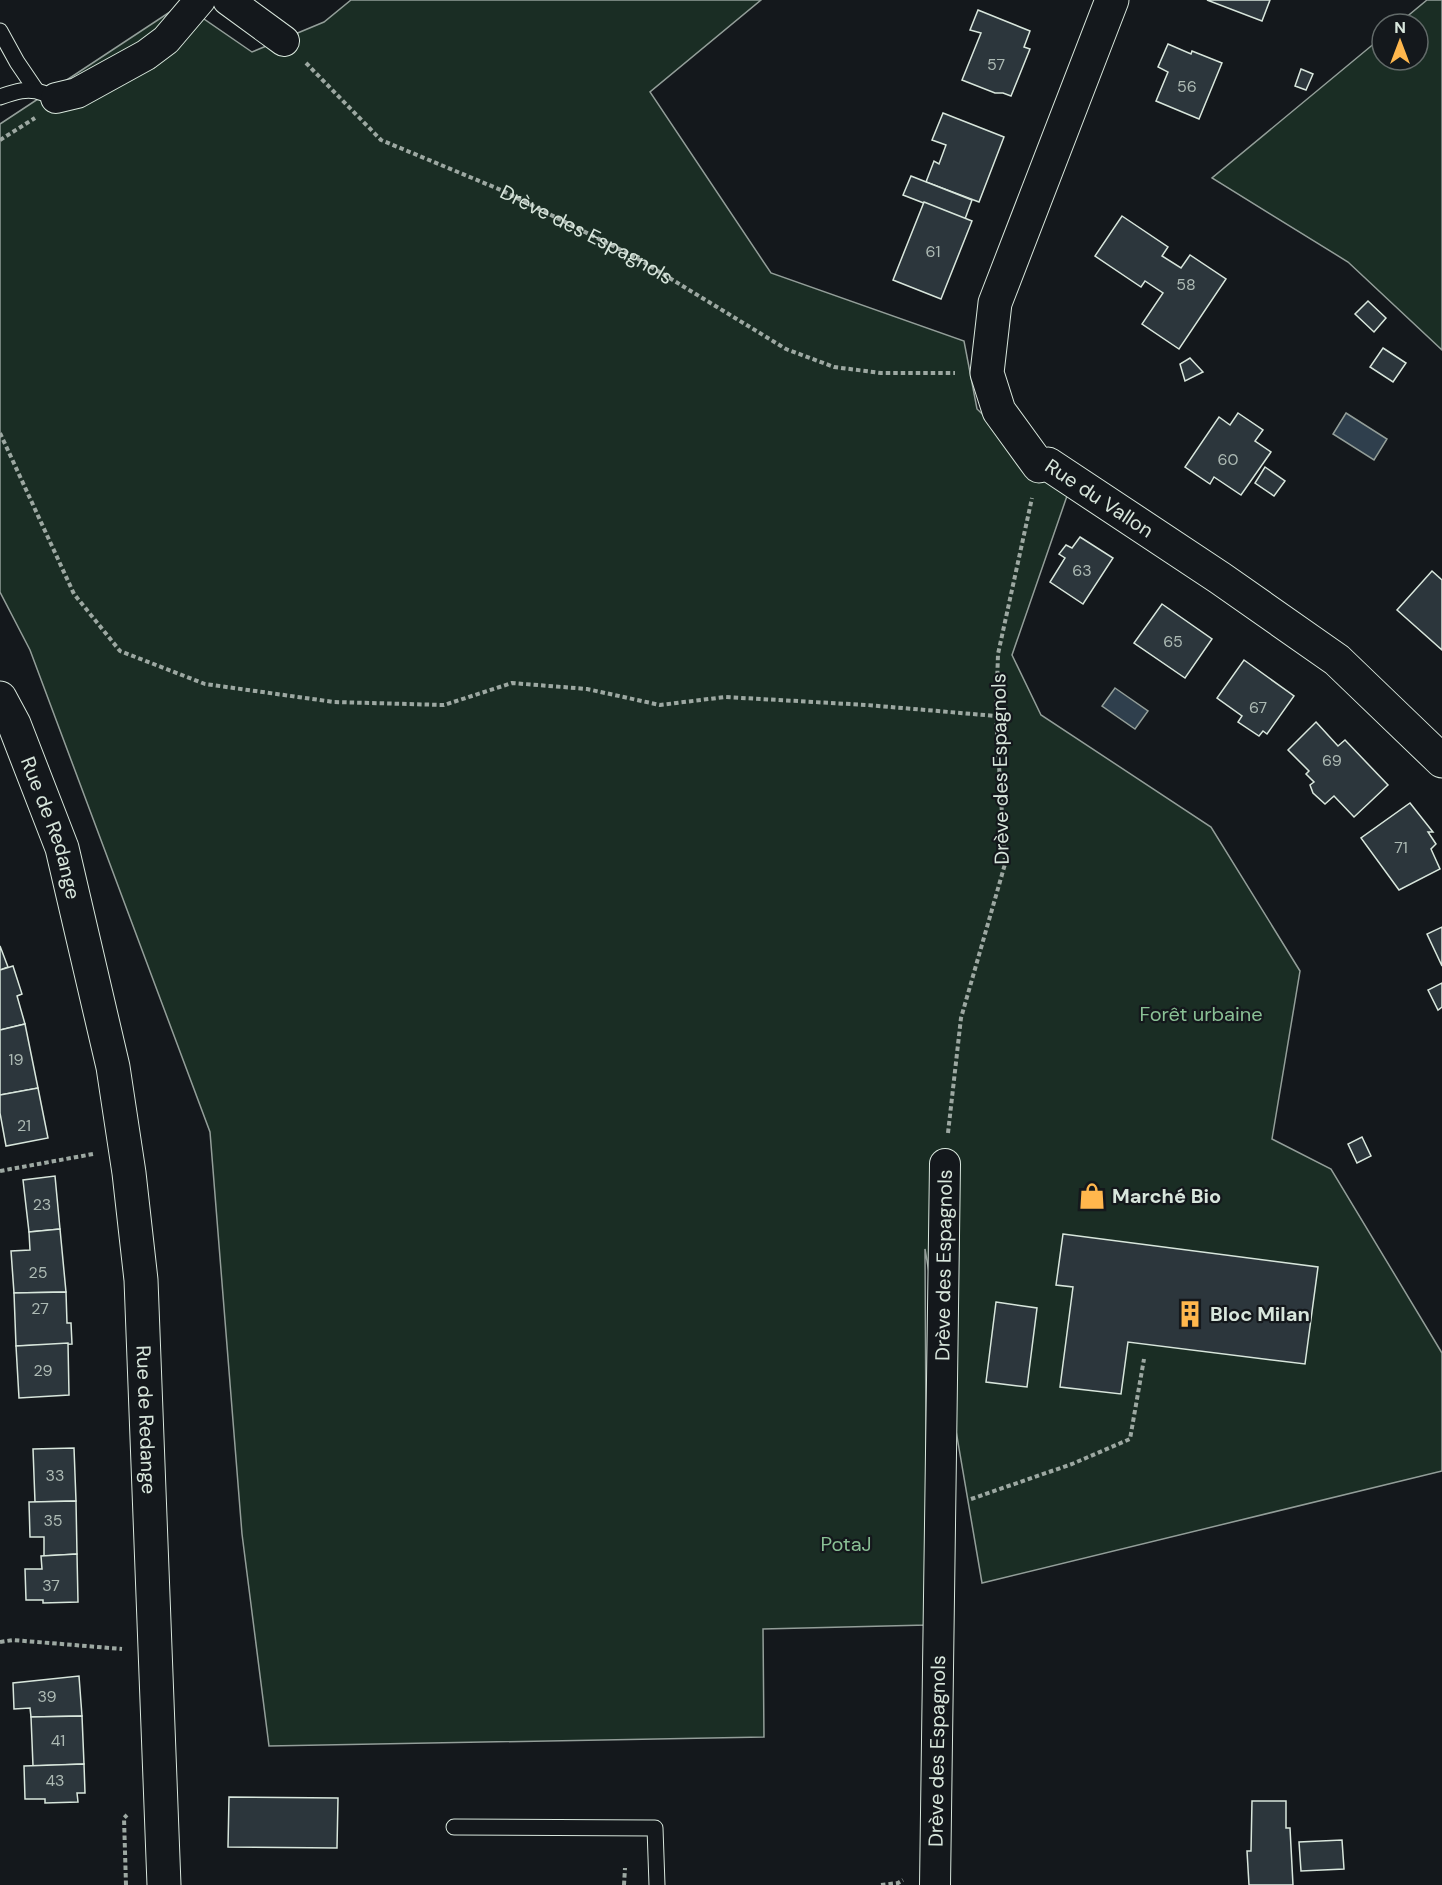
<svg xmlns="http://www.w3.org/2000/svg" width="1442" height="1885" font-family="'DM Sans',sans-serif">
  <style>
    .green { fill: #1a2d24; stroke: #939e99; stroke-width: 1.5 }
    .water { fill: #2f3f4d; stroke: #939e99; stroke-width: 1.5 }
    .building { fill: #2c363c; stroke: #d8e6dc; stroke-width: 1.5 }
    .lines { fill: none; stroke-linecap: round; stroke-linejoin: round }
    .service-casing { stroke: #d8e6dc; stroke-width: 17 }
    .minor-casing { stroke: #d8e6dc; stroke-width: 32 }
    .tertiary-casing { stroke: #d8e6dc; stroke-width: 35 }
    .secondary-casing { stroke: #d8e6dc; stroke-width: 35 }
    .path { stroke: #9da8a2; stroke-width: 4; stroke-dasharray: 4.5 3; stroke-linecap: butt }
    .service { stroke: #14181c; stroke-width: 15 }
    .minor { stroke: #14181c; stroke-width: 30 }
    .tertiary { stroke: #14181c; stroke-width: 33 }
    .secondary { stroke: #14181c; stroke-width: 33 }
    .labels { text-anchor: middle; stroke-width: 4.5; stroke-linejoin: round; paint-order: stroke }
    .number-label { font-size: 16px; fill: #adbab4 }
    .street-label { font-size: 20px; fill: #d8e6dc; stroke: #14181c }
    .park-label { font-size: 20px; fill: #8ac095; stroke: #14181c }
    .poi-label { font-size: 20px; font-weight: bold; fill: #d8e6dc; stroke: #14181c; text-anchor: start }
  </style>
  <rect width="100%" height="100%" fill="#14181c"/>
  <g class="green">
    <polygon points="351,0 761,0 650,92 771,273 964,341 977,409 1067,496 1012,655 1041,715 1211,827 1300,971 1272,1139 1331,1169 1442,1353 1442,1471 982,1583 925,1249 927,1625 763,1629 764,1737 269,1746 242,1534 210,1132 30,650 0,592 0,124 182,4 252,52 324,22"/>
    <polygon points="1427,0 1442,0 1442,350 1348,262 1212,178 1382,37 1382,60 1418,60 1418,24 1398,24"/>
  </g>
  <g class="water">
    <polygon points="1346,413 1387,439 1374,460 1333,434"/>
    <polygon points="1115,688 1148,711 1135,729 1102,706"/>
  </g>
  <g class="building">
    <polygon points="1207,0 1270,0 1262,21"/>
    <polygon points="978,10 1030,31 1024,47 1030,49 1011,96 1003,93 995,93 962,80 981,33 970,30"/>
    <polygon points="1168,44 1191,54 1192,51 1222,63 1199,119 1156,101 1168,72 1158,67"/>
    <polygon points="1301,69 1313,74 1306,90 1295,86"/>
    <polygon points="943,113 1004,137 979,202 926,182 934,161 939,164 946,145 932,140"/>
    <polygon points="911,176 972,200 965,219 903,195"/>
    <polygon points="924,202 972,221 941,299 893,280"/>
    <polygon points="1122,216 1168,247 1162,256 1181,268 1190,255 1226,279 1179,349 1142,324 1163,293 1145,281 1141,287 1095,256"/>
    <polygon points="1368,301 1386,318 1374,332 1355,314"/>
    <polygon points="1383,348 1406,363 1393,382 1370,367"/>
    <polygon points="1190,358 1203,372 1185,381 1180,364"/>
    <polygon points="1238,413 1263,430 1255,441 1271,452 1241,495 1214,477 1210,484 1185,467 1219,417 1230,425"/>
    <polygon points="1265,467 1285,481 1274,496 1255,483"/>
    <polygon points="1080,537 1113,558 1083,604 1050,582 1065,558 1059,554 1066,545 1072,548"/>
    <polygon points="1432,571 1442,580 1442,650 1397,610"/>
    <polygon points="1162,604 1212,639 1185,678 1134,643"/>
    <polygon points="1244,660 1294,696 1267,734 1263,731 1259,736 1238,722 1242,716 1217,698"/>
    <polygon points="1316,722 1338,746 1345,740 1388,785 1354,817 1334,796 1325,804 1313,793 1310,785 1314,782 1306,774 1309,771 1288,750"/>
    <polygon points="1410,803 1433,832 1428,832 1436,844 1431,849 1440,869 1399,890 1361,838"/>
    <polygon points="1442,927 1442,966 1427,934"/>
    <polygon points="0,946 8,967 0,970"/>
    <polygon points="13,966 22,994 17,996 25,1024 0,1030 0,970"/>
    <polygon points="1442,983 1442,1007 1438,1010 1428,990"/>
    <polygon points="25,1024 38,1088 0,1095 0,1030"/>
    <polygon points="38,1088 48,1138 6,1146 0,1113 0,1095"/>
    <polygon points="1362,1137 1371,1156 1357,1163 1348,1144"/>
    <polygon points="55,1176 60,1229 29,1232 23,1180"/>
    <polygon points="60,1229 66,1292 14,1293 11,1251 30,1250 29,1232"/>
    <polygon points="1063,1234 1318,1267 1305,1364 1128,1342 1121,1394 1060,1387 1073,1287 1056,1285"/>
    <polygon points="66,1292 67,1323 71,1323 72,1344 16,1346 14,1293"/>
    <polygon points="996,1302 1037,1308 1027,1387 986,1382"/>
    <polygon points="68,1343 69,1395 19,1398 16,1346"/>
    <polygon points="74,1448 76,1501 35,1502 33,1449"/>
    <polygon points="76,1501 77,1554 44,1556 44,1537 30,1537 29,1502"/>
    <polygon points="77,1554 78,1602 43,1603 43,1600 26,1600 25,1569 42,1569 41,1556"/>
    <polygon points="79,1676 82,1716 31,1717 30,1708 14,1709 13,1683"/>
    <polygon points="82,1716 84,1764 33,1766 31,1717"/>
    <polygon points="84,1764 85,1793 77,1793 78,1802 45,1803 45,1799 25,1799 24,1766"/>
    <polygon points="229,1797 338,1798 337,1848 228,1847"/>
    <polygon points="1252,1801 1286,1801 1286,1828 1290,1828 1293,1885 1249,1885 1247,1851 1251,1851"/>
    <polygon points="1342,1840 1344,1869 1301,1871 1299,1842"/>
  </g>
  <g class="lines">
    <defs>
      <g id="service">
        <polyline points="0,31 17,62 36,90"/>
        <path d="M0,97C14,92 28,87 43,93"/>
        <polyline points="454,1827 655,1828 657,1885"/>
      </g>
      <g id="minor">
        <polyline points="228,0 284,41"/>
        <polyline points="56,98 77,93 146,55 166,40 200,0"/>
        <path id="s2" d="M935,1885L945,1164"/>
      </g>
      <g id="tertiary">
        <path id="s3" d="M1112,0L995,303L987,373L999,411L1039,466L1048,464L1220,578L1337,660L1442,761"/>
      </g>
      <g id="secondary">
        <path id="s4" d="M0,698L14,724L62,848L113,1067L129,1173L141,1280L164,1885"/>
      </g>
    </defs>
    <use href="#service" class="service-casing"/>
    <use href="#minor" class="minor-casing"/>
    <use href="#tertiary" class="tertiary-casing"/>
    <use href="#secondary" class="secondary-casing"/>
    <g class="path">
      <path id="s1" d="M306,63L381,140L501,190L635,257L786,349L834,367L881,373H955"/>
      <polyline points="0,140 35,118"/>
      <polyline points="0,433 74,594 120,651 205,684 334,702 444,705 512,683 587,689 660,705 725,697 867,705 996,716"/>
      <polyline points="948,1133 961,1018 1005,864 996,716 998,654 1032,498"/>
      <polyline points="0,1171 93,1154"/>
      <polyline points="971,1499 1072,1464 1130,1439 1144,1359"/>
      <polyline points="0,1642 13,1640 122,1649"/>
      <polyline points="126,1885 124,1818 127,1815"/>
      <polyline points="624,1885 625,1868"/>
      <polyline points="881,1885 898,1883 903,1880"/>
    </g>
    <use href="#service" class="service"/>
    <use href="#minor" class="minor"/>
    <use href="#tertiary" class="tertiary"/>
    <use href="#secondary" class="secondary"/>
  </g>
  <defs>
    <symbol id="shop-bare" viewBox="-9 -9 18 18"><path d="M-5-2.5h2.3a2.7 3.5 0 0 1 5.4 0H5L5.5 6h-11ZM-1.5-2.5h3a1.5 2.3 0 0 0-3 0Z" fill="#ffb74d" stroke="#14181c" stroke-width="2.5" paint-order="stroke"/></symbol>
    <symbol id="building-bare" viewBox="-9 -9 18 18"><path d="M-4-6H4V6H1V3H-1V6H-4ZM-2.5-4.3h1.7v1.8h-1.7ZM.8-4.3h1.7v1.8H.8ZM-2.5-1h1.7V.8h-1.7ZM.8-1h1.7V.8H.8Z" fill="#ffb74d" stroke="#14181c" stroke-width="2.5" paint-order="stroke"/></symbol>
  </defs>
  <g fill-rule="evenodd">
    <use href="#shop-bare" x="1073" y="1177" width="38" height="38"/>
    <use href="#building-bare" x="1171" y="1295" width="38" height="38"/>
  </g>
  <g class="labels">
    <g class="number-label">
      <text x="996" y="70">57</text>
      <text x="1187" y="92">56</text>
      <text x="933" y="257">61</text>
      <text x="1186" y="290">58</text>
      <text x="1228" y="465">60</text>
      <text x="1082" y="576">63</text>
      <text x="1173" y="647">65</text>
      <text x="1258" y="713">67</text>
      <text x="1332" y="766">69</text>
      <text x="1401" y="853">71</text>
      <text x="16" y="1065">19</text>
      <text x="24" y="1131">21</text>
      <text x="42" y="1210">23</text>
      <text x="38" y="1278">25</text>
      <text x="40" y="1314">27</text>
      <text x="43" y="1376">29</text>
      <text x="55" y="1481">33</text>
      <text x="53" y="1526">35</text>
      <text x="51" y="1591">37</text>
      <text x="47" y="1702">39</text>
      <text x="58" y="1746">41</text>
      <text x="55" y="1786">43</text>
    </g>
    <g class="street-label">
      <text dy="7" stroke="none"><textPath href="#s1" startOffset="334">Drève des Espagnols</textPath></text>
      <text dy="7" stroke="none"><textPath href="#s3" startOffset="574">Rue du Vallon</textPath></text>
      <text transform="translate(1000 769) rotate(-91)" y="7">Drève des Espagnols</text>
      <text dy="7" stroke="none"><textPath href="#s4" startOffset="140">Rue de Redange</textPath></text>
      <text dy="7" stroke="none"><textPath href="#s2" startOffset="620">Drève des Espagnols</textPath></text>
      <text dy="7" stroke="none"><textPath href="#s4" startOffset="742">Rue de Redange</textPath></text>
      <text dy="7" stroke="none"><textPath href="#s2" startOffset="134">Drève des Espagnols</textPath></text>
    </g>
    <g class="park-label">
      <text x="1201" y="1021">Forêt urbaine</text>
      <text x="846" y="1551">PotaJ</text>
    </g>
    <g class="poi-label">
      <text x="1112" y="1203">Marché Bio</text>
      <text x="1210" y="1321">Bloc Milan</text>
    </g>
  </g>
  <g transform="translate(1400 42)"><circle r="28" fill="#14181c" stroke="#626a69" stroke-width="1.5"/>
  <path d="M0-4.5L10 22L0 15L-10 22Z" fill="#ffb74d"/>
  <text y="-9" font-size="16" font-weight="bold" text-anchor="middle" fill="#d8e6dc">N</text>
  </g>
</svg>
